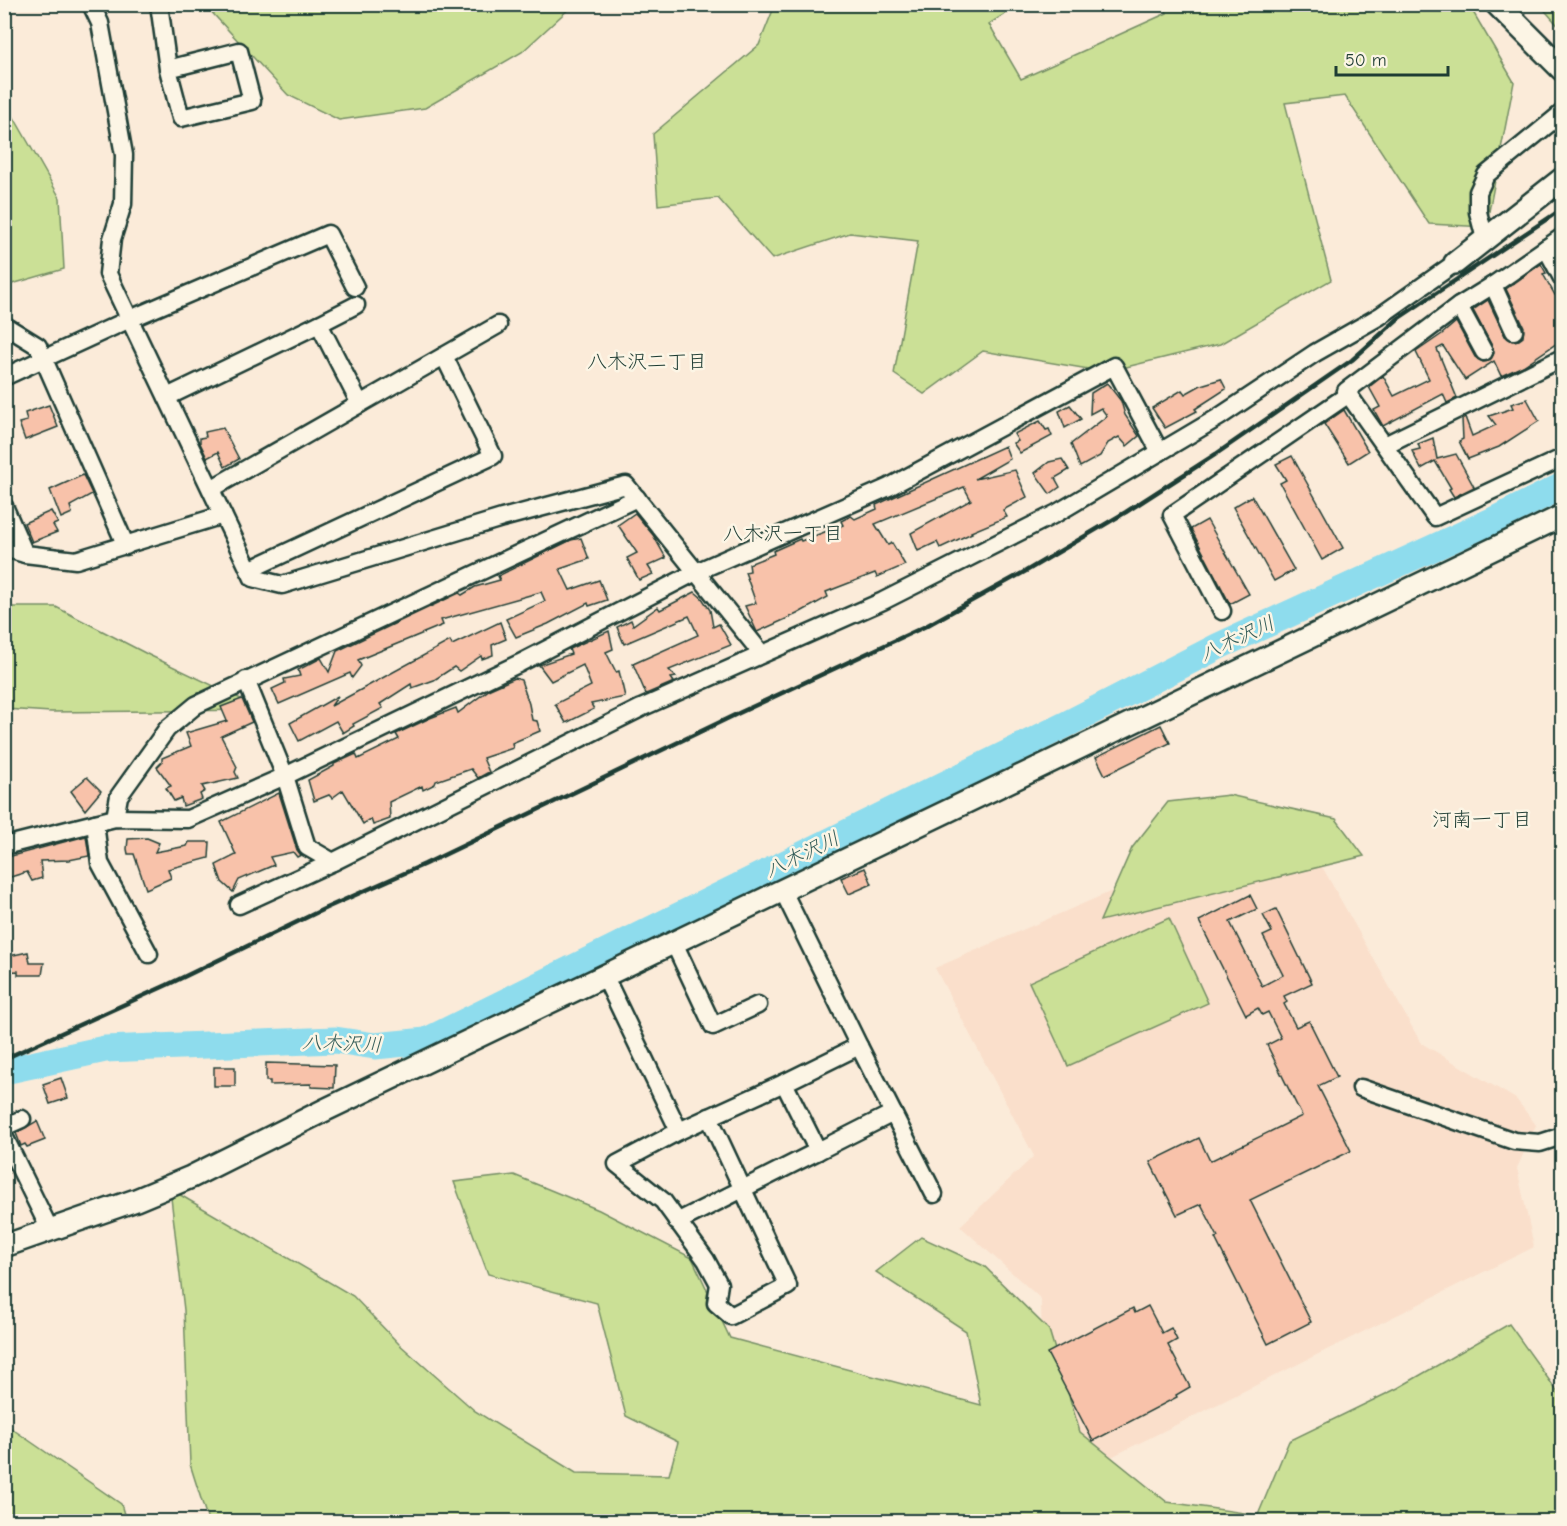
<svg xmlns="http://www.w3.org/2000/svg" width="1567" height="1526" font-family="'Comic Neue','Klee One',sans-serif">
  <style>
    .built { fill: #fadfcb }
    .green { fill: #cbe096; stroke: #758e65; stroke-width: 1.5 }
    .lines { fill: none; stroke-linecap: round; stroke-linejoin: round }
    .river { stroke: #8edced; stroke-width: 27 }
    .building { fill: #f8c2aa; stroke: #1f3d34; stroke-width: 1.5 }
    .minor-casing { stroke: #1f3d34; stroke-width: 21 }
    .tertiary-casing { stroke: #1f3d34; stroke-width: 26 }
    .secondary-casing { stroke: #1f3d34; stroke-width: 27 }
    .minor { stroke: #fcf5e5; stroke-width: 16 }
    .tertiary { stroke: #fcf5e5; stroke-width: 21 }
    .secondary { stroke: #fcf5e5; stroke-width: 22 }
    .rail { stroke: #1f3d34; stroke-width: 4.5 }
    .labels { text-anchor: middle; stroke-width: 5; stroke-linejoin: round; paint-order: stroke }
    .neighbourhood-label { font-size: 20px; fill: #1f3d34; stroke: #fcf5e5 }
    .water-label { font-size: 20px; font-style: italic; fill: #355d59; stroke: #fcf5e5 }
  </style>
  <rect width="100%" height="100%" fill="#fbebd9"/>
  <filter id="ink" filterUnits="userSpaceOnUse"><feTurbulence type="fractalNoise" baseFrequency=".0167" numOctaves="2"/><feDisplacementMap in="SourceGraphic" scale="12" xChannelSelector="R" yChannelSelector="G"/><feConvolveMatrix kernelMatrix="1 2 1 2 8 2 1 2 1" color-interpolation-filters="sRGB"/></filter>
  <g filter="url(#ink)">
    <polygon class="built" points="1292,813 1421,1043 1516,1099 1536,1125 1517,1168 1534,1247 1093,1466 1042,1364 1041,1299 960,1226 1034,1156 935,968"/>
    <g class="green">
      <polygon points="205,5 573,5 522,52 425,108 339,120 288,95"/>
      <polygon points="775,5 1019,5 989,24 1021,79 1167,13 1164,5 1469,5 1514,82 1486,227 1429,224 1345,96 1285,103 1331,280 1220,344 1106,372 983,351 924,394 894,374 918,241 850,233 772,259 718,198 658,205 653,134 759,45"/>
      <polygon points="1540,5 1562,5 1562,30"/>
      <polygon points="4,93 12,114 60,198 64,269 5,286"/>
      <polygon points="5,607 56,607 149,655 264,710 51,712 5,709"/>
      <polygon points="1229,795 1336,819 1364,856 1100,921 1132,848 1168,802"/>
      <polygon points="1169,918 1208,1003 1068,1066 1029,982"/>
      <polygon points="514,1175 599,1210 692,1258 730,1338 981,1405 966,1331 876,1272 921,1237 984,1266 1049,1330 1080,1432 1167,1502 1258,1515 1289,1441 1398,1388 1509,1324 1562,1398 1562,1521 208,1521 190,1464 184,1310 170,1189 353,1296 399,1344 475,1411 576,1473 669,1475 678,1442 626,1416 597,1303 488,1274 454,1182"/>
      <polygon points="5,1424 121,1504 126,1521 5,1521"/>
    </g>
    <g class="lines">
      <polyline class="river" points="4,1071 105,1049 335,1040 375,1046 426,1041 1067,724 1219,646 1494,520 1562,486"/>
    </g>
    <g class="building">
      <polygon points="1541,264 1546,273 1543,274 1555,295 1563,291 1563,339 1523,366 1501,376 1494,361 1465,380 1443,346 1437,349 1457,398 1447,403 1443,394 1383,426 1374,410 1380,407 1369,387 1383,376 1394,396 1429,379 1416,352 1442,334 1456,322 1475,357 1483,362 1489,361 1494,353 1493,348 1473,310 1488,300 1505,336 1512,341 1519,340 1523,337 1524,327 1506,289"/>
      <polygon points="1221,379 1226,389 1195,409 1197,411 1165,428 1152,408 1182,390 1185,394 1201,385"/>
      <polygon points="1107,383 1121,401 1125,415 1139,436 1127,446 1119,437 1108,443 1100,456 1080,467 1071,444 1107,416 1101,408 1090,414 1091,393"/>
      <polygon points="1527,399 1539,421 1499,447 1468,459 1459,441 1463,439 1462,419 1465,417 1472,436 1496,425 1489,416 1513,408 1511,404"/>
      <polygon points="49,405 58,427 25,440 19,423 27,421 25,413"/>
      <polygon points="1070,405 1081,419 1065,428 1059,411"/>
      <polygon points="1344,410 1368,451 1349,463 1324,424"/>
      <polygon points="1040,421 1046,430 1049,429 1052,436 1020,453 1013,443 1018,441 1014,434"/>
      <polygon points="223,428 239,459 225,467 218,452 207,458 200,443 200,438 206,437 205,432"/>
      <polygon points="1433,438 1437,459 1456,454 1474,487 1454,497 1449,489 1451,488 1435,461 1421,469 1412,451 1420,449 1418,444"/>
      <polygon points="1005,446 1010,459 975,479 1015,470 1027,497 1003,510 1007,517 971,532 972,533 940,548 937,542 918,551 911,533 971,500 964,487 875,524 888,545 892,543 905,565 877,577 875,573 826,592 828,597 797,614 757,632 745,606 756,603 745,572 750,571 749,564 774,554 773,551 800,539 801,541 843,525 841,521 851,516 855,519 877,509 876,505"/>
      <polygon points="1292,456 1343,548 1322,560 1280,483 1286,480 1276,464"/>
      <polygon points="1062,459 1069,470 1055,478 1060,487 1050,494 1035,473 1049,462"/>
      <polygon points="83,475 92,494 70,506 72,513 61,518 50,490"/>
      <polygon points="1252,496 1294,570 1274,581 1233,507"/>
      <polygon points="51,511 58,523 53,525 57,532 32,542 24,523"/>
      <polygon points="635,513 653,535 666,558 648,566 653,574 639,580 627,558 637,553 618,525"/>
      <polygon points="1207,520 1249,594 1230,604 1191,529"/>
      <polygon points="581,538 589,559 560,569 570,590 599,580 607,600 589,606 588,603 548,624 516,637 506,619 545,601 541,592 441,620 443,625 358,660 361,666 352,678 350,673 279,704 272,689 285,683 284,679 300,676 298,670 321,658 329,672 337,651 459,593 462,595 475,587 500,580 498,576 571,540"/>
      <polygon points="695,592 702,598 710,610 713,627 719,624 731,645 669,670 676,677 671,678 674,682 646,694 633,664 698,635 689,616 624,644 617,627 631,620 633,625 658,607 660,610"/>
      <polygon points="500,622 506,639 492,645 493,655 482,659 481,656 459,671 454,667 434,680 412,688 411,684 380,704 383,708 353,724 354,726 343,733 336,721 299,741 290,723 338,696 331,706 450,641 452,645"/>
      <polygon points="609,631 613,649 606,652 616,672 619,671 625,697 591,704 594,709 566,723 555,704 591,686 583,665 551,681 539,665 571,654 569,649"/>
      <polygon points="515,678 521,680 529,704 532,720 537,721 540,731 512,743 513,748 483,758 489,772 478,778 471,769 436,781 435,784 423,790 422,786 389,802 390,819 373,825 371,819 363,824 343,790 332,798 329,795 314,801 308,780 334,766 334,764 356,754 358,759 399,739 396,734 430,718 456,708 458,713 490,689"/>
      <polygon points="242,699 252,722 221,736 237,767 235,772 238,778 202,786 205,791 200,794 202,799 183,806 181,798 174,801 166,788 171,786 157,767 162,762 162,758 191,746 186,733 227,721 221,707"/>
      <polygon points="1161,725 1170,743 1105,775 1096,757"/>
      <polygon points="87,777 101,791 85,810 71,791"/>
      <polygon points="279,793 297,850 301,855 297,857 293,852 270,857 274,865 239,880 233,892 222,882 216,865 236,855 221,822"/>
      <polygon points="86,836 89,856 69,860 40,861 42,878 32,881 27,872 4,879 4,858"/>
      <polygon points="147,838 159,843 155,852 187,846 189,842 210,842 209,858 168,869 171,878 146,889 134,854 128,854 127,849 128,839"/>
      <polygon points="865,868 872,884 849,894 841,878"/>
      <polygon points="1250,895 1257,909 1230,922 1262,986 1283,975 1263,936 1272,932 1263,915 1276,909 1312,983 1284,996 1287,1002 1284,1004 1296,1027 1309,1021 1337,1077 1318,1086 1351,1151 1250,1200 1311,1322 1268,1344 1215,1238 1218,1237 1201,1204 1177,1215 1150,1162 1199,1138 1210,1161 1302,1116 1267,1045 1281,1038 1268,1012 1262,1015 1258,1008 1246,1015 1199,921"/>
      <polygon points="28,952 30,963 44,963 42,975 18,975 18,971 4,972 4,957"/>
      <polygon points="266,1063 335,1065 334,1088 311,1087 311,1084 270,1085 270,1081 266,1081"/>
      <rect x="214" y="1067" width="21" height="19"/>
      <polygon points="61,1078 68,1098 50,1104 43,1084"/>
      <polygon points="37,1121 45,1140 27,1147 25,1144 21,1146 16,1133"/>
      <polygon points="1148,1306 1162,1333 1171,1328 1177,1340 1168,1345 1190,1387 1176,1395 1177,1397 1093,1441 1047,1353 1133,1308 1135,1313"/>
    </g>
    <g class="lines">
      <defs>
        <g id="minor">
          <polyline points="91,4 100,23 124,155 123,204 112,239 108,274 253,578 282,585 502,518 626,485 762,654"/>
          <polyline points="159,4 168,69 181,118 252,101 239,51 168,69"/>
          <polyline points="1562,237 1493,285 1459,306 1346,391 1435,517 1562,458"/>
          <polyline points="1485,239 1478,212 1478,192 1486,175 1562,113"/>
          <polyline points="1546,248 1562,278"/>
          <polyline points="1493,285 1514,331"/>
          <polyline points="1459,306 1484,352"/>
          <polyline points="319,324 360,404"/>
          <polyline points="4,325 38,346 126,546"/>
          <polyline points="4,377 130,319 328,234 355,287"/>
          <polyline points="167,397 319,324 356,305"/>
          <polyline points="1385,445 1562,358"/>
          <polyline points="211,489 498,325"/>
          <polyline points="4,506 25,554"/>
          <polyline points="4,548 25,554 76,560 223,515"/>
          <polyline points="249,570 493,456 444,356"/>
          <polyline points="1222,611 1172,515 1349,394"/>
          <polyline points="246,680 285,776 307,847 333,862"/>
          <polyline points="115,818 119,796 167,729 196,705 637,498"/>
          <polyline points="95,823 100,863 149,954"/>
          <polyline points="4,846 115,818 188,819 285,776 520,663 696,572 889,487 1114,366 1160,452"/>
          <polyline points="783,891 859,1046"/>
          <polyline points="239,905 333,862 641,708 883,601 1057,513 1219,417 1315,353 1380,316 1455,263"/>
          <polyline points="674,943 713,1026 758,1005"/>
          <polyline points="605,977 679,1131 784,1083 859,1046 893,1113"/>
          <polyline points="784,1083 818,1151 893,1113 934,1194"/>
          <polyline points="1361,1088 1514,1141 1540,1143 1562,1136"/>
          <polyline points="4,1127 22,1119"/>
          <polyline points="679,1131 617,1164 663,1201 706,1260 719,1284 716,1303 731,1316 788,1286 709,1117"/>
          <polyline points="4,1136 50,1230"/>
          <polyline points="677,1222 818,1151"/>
        </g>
        <g id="tertiary">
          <polyline points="1455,263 1562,179"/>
          <polyline points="4,1246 136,1200 191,1177 325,1110 1562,516"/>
        </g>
        <polyline id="secondary" points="1497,4 1562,69"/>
      </defs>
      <use href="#minor" class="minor-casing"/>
      <use href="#tertiary" class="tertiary-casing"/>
      <use href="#secondary" class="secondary-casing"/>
      <use href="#minor" class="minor"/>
      <use href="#tertiary" class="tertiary"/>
      <use href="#secondary" class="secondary"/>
      <polyline class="rail" points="4,1059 167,985 326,908 425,864 739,713 926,626 1026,571 1126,512 1216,454 1352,360 1399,318 1562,209"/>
    </g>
  </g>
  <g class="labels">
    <g class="neighbourhood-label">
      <text x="647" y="368">八木沢二丁目</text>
      <text x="783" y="540">八木沢一丁目</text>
      <text x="1482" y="826">河南一丁目</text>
    </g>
    <g class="water-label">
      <text transform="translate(1237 638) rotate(-25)" y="7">八木沢川</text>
      <text transform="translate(802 854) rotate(-26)" y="7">八木沢川</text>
      <text transform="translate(342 1043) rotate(2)" y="7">八木沢川</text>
    </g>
  </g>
  <rect width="1567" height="1526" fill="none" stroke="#fcf5e5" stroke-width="24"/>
  <rect x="12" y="12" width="1543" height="1502" fill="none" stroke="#1f3d34" stroke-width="2" filter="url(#ink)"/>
  <path d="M1336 66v9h112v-9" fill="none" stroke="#1f3d34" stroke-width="3"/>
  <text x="1345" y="66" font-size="18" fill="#1f3d34" stroke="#fcf5e5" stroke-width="4.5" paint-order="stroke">50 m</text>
</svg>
